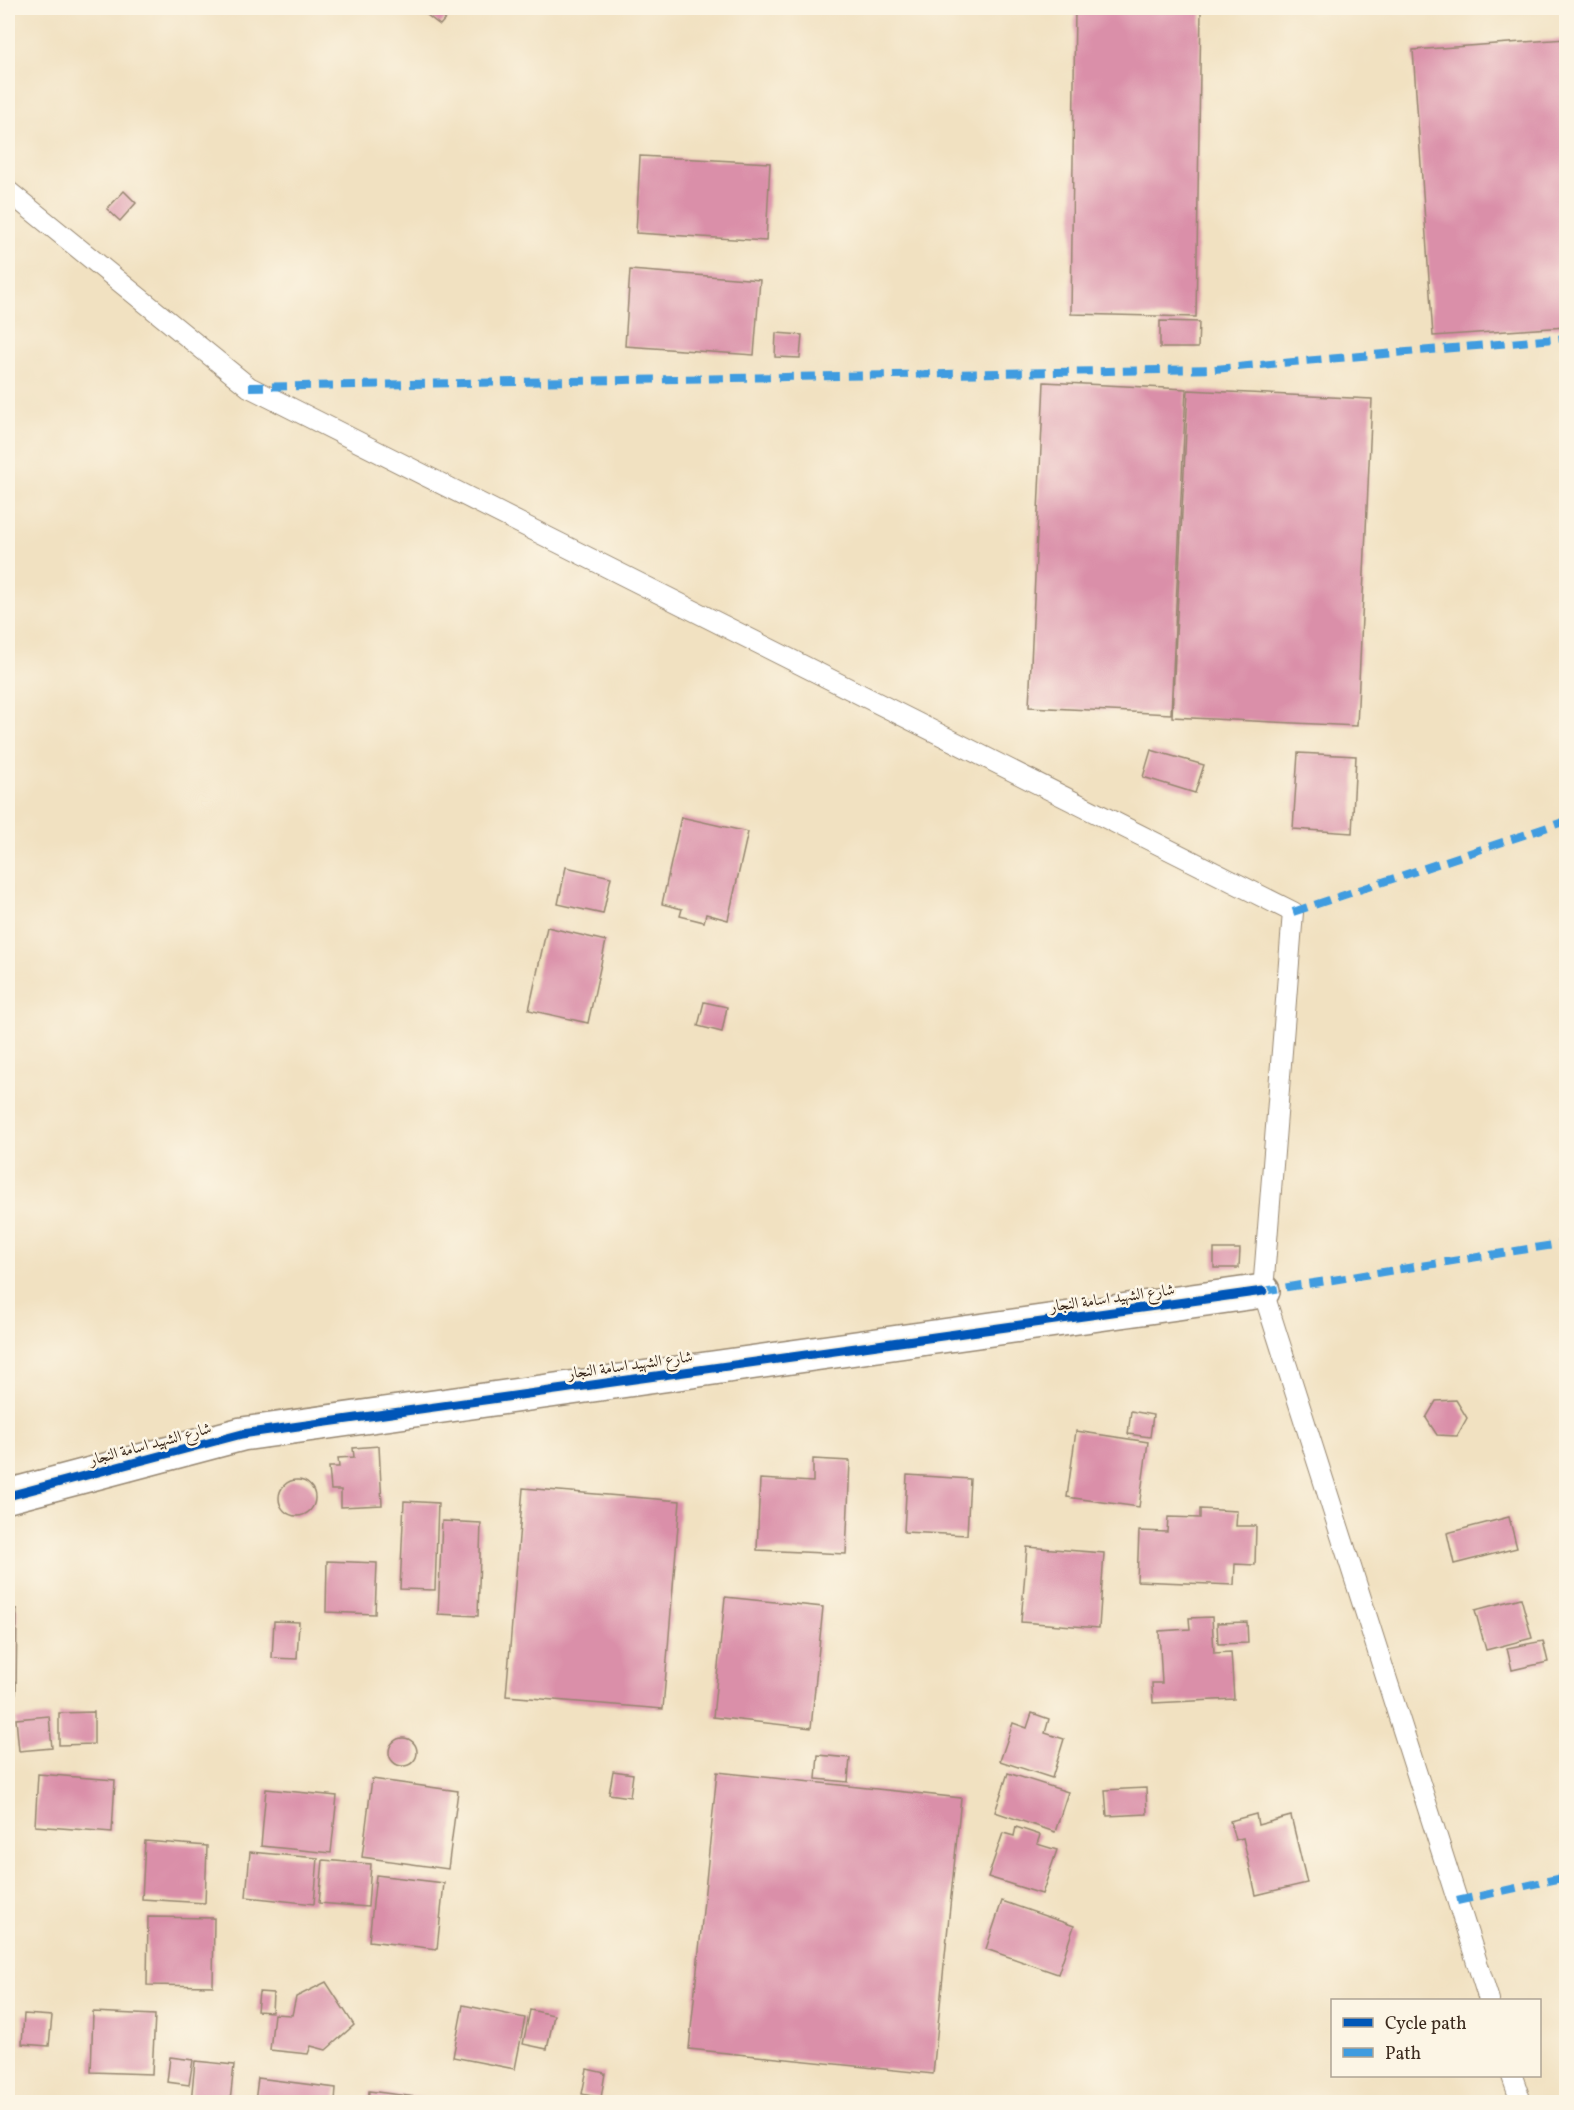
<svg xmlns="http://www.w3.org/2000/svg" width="1574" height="2110" font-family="Vollkorn,Amiri,serif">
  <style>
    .building { fill: #da8fa9 }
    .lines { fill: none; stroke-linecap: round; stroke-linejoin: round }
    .lane-casing { stroke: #968670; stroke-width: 22 }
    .street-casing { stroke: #968670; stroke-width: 36 }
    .lane { stroke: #fff; stroke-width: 20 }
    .street { stroke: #fff; stroke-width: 33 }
    .quiet { stroke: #3f9ce0; stroke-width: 8; stroke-dasharray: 15 8; stroke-linecap: butt }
    .cycleway-casing { stroke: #fcf5e5; stroke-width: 13 }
    .cycleway { stroke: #0057b8; stroke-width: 9 }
    .labels { text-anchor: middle; stroke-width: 5; stroke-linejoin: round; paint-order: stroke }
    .street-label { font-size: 16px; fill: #3b2a1e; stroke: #fcf5e5 }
  </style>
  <rect width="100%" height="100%" fill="#fcf5e5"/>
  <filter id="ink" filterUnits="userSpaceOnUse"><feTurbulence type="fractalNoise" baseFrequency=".0167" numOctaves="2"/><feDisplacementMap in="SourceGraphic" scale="12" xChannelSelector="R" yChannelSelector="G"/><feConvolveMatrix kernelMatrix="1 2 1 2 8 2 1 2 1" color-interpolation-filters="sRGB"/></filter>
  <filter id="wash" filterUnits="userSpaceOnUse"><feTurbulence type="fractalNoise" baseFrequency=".008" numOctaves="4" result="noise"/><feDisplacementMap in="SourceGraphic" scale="24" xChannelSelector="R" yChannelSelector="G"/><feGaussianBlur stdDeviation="1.35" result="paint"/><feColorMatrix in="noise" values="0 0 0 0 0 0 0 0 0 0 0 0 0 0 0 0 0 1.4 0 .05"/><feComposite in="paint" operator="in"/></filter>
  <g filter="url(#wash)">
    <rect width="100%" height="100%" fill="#f1e1c1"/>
    <g id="blocks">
      <g class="building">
        <polygon points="418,8 455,8 440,25"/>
        <polygon points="1075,8 1201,9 1196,317 1071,314"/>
        <polygon points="1566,39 1566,327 1433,336 1413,50"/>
        <polygon points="640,156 770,163 766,241 636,233"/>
        <polygon points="124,191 136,203 120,221 107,209"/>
        <polygon points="630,270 760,280 754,355 625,346"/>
        <polygon points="1160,321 1199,322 1198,348 1160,348"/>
        <polygon points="776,333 802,335 800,358 775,357"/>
        <polygon points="1044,382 1186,389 1171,714 1029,707"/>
        <polygon points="1188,390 1372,399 1357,726 1172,717"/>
        <polygon points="1151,750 1204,765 1195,793 1143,777"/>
        <polygon points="1298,753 1356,756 1352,833 1293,829"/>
        <polygon points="681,817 748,832 728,920 706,914 704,922 680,916 682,909 662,904"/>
        <polygon points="566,867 611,877 603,914 558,904"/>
        <polygon points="547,927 606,941 588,1023 529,1010"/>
        <polygon points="704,1002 727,1007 722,1032 698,1026"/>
        <polygon points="1214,1249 1240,1249 1239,1268 1214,1268"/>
        <polygon points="1456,1400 1467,1418 1457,1436 1437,1435 1426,1418 1436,1401"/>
        <polygon points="1131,1411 1153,1415 1150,1437 1128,1434"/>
        <polygon points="1076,1431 1148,1442 1139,1507 1067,1497"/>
        <polygon points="379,1446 382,1505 341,1507 341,1490 331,1490 329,1467 339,1467 338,1458 354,1457 353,1448"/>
        <polygon points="813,1459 850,1461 846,1554 757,1550 760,1479 813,1482"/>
        <polygon points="907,1475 970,1479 967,1535 904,1532"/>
        <circle cx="297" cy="1498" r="18"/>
        <polygon points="523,1488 680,1501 663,1709 506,1696"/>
        <polygon points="404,1501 438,1503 435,1590 400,1589"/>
        <polygon points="1200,1509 1237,1511 1236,1526 1256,1526 1255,1565 1235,1564 1234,1585 1137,1581 1139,1531 1167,1532 1168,1517 1200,1518"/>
        <polygon points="1509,1517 1517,1548 1454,1564 1447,1533"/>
        <polygon points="442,1521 481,1523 478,1616 438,1614"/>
        <polygon points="1027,1547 1104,1553 1099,1628 1021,1622"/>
        <polygon points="327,1561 377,1563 375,1614 326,1612"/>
        <polygon points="725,1597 823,1607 811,1728 713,1717"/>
        <polygon points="1521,1598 1532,1638 1486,1650 1475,1610"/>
        <polygon points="8,1608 17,1609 16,1693 8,1693"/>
        <polygon points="1212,1617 1214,1653 1231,1652 1234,1699 1153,1703 1152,1683 1162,1683 1159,1631 1190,1629 1189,1618"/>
        <polygon points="274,1621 299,1622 297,1659 272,1658"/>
        <polygon points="1247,1622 1248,1643 1218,1644 1217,1623"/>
        <polygon points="1543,1641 1548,1662 1512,1670 1507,1648"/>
        <polygon points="94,1712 94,1744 59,1745 59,1713"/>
        <polygon points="1032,1713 1049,1719 1045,1733 1064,1739 1052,1778 1000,1761 1013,1723 1027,1728"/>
        <polygon points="49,1716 52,1748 19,1751 16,1719"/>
        <circle cx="403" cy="1752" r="14"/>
        <polygon points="818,1755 850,1758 848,1782 816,1779"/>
        <polygon points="613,1771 633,1774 630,1797 609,1794"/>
        <polygon points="717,1772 961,1798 933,2074 689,2049"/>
        <polygon points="1008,1773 1068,1792 1055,1832 995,1812"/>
        <polygon points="38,1774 115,1780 112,1832 35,1826"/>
        <polygon points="372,1779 458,1791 448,1869 362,1857"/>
        <polygon points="1146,1788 1147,1814 1107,1816 1105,1790"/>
        <polygon points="266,1789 337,1796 331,1853 261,1846"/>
        <polygon points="1256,1814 1258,1825 1291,1816 1307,1883 1256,1895 1243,1838 1235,1840 1230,1821"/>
        <polygon points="1016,1827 1040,1835 1037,1844 1057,1850 1042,1894 988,1877 1003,1833 1014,1836"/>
        <polygon points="145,1841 207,1846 205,1903 142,1899"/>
        <polygon points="250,1852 318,1858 314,1904 246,1897"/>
        <polygon points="323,1860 371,1864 368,1907 319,1903"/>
        <polygon points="376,1875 444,1883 437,1949 369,1941"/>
        <polygon points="1002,1901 1074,1926 1058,1974 986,1949"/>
        <polygon points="148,1917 214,1918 213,1986 147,1985"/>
        <polygon points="326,1982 354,2025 326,2050 311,2046 308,2054 270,2050 274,2014 292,2015 296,1997"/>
        <polygon points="259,1992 273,1993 272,2012 257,2011"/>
        <polygon points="463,2005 525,2018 515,2069 453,2057"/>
        <polygon points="530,2010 554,2015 547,2049 523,2044"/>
        <polygon points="93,2012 155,2015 152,2074 91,2072"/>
        <polygon points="24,2014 52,2016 49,2046 22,2044"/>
        <polygon points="170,2057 193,2060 189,2085 167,2082"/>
        <polygon points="195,2061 234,2065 230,2102 191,2102"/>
        <polygon points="587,2069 605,2073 601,2098 582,2094"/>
        <polygon points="258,2078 336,2088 335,2102 255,2102"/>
        <polygon points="369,2091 423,2098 422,2102 368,2102"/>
      </g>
    </g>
  </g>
  <g filter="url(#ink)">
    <use href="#blocks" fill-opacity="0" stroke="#968670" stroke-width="1.5"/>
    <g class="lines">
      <defs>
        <g id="lane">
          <polyline points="8,191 249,387 1293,912 1263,1291 1489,2000"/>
          <polyline points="1512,2076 1521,2102"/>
        </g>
        <polyline id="street" points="8,1496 242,1434 1263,1291"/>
      </defs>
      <use href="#lane" class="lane-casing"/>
      <use href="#street" class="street-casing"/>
      <use href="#lane" class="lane"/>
      <use href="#street" class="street"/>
      <g class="quiet">
        <polyline points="249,387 1214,369 1566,338"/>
        <polyline points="1293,912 1566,821"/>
        <polyline points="1263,1291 1566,1243"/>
        <polyline points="1457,1901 1566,1877"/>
      </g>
      <defs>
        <polyline id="cycleway" points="8,1496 242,1434 1263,1291"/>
      </defs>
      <use href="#cycleway" class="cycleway-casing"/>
      <use href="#cycleway" class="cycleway"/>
    </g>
  </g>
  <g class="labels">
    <g class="street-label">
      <text transform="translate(1112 1297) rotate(-8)" y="6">شارع الشهيد اسامة النجار</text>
      <text transform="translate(630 1364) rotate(-8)" y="6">شارع الشهيد اسامة النجار</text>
      <text transform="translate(150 1443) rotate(-15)" y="6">شارع الشهيد اسامة النجار</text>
    </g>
  </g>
  <rect width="1574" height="2110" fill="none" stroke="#fcf5e5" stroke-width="30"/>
  <rect x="1331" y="1999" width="210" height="78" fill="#fcf5e5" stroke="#afa495" stroke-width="1.5"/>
  <rect x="1343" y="2018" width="30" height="9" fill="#0057b8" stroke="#afa495" stroke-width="1.5"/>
  <text x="1385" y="2029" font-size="18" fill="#3b2a1e">Cycle path</text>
  <rect x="1343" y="2048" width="30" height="9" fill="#3f9ce0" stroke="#afa495" stroke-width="1.5"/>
  <text x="1385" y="2059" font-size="18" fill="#3b2a1e">Path</text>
</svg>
